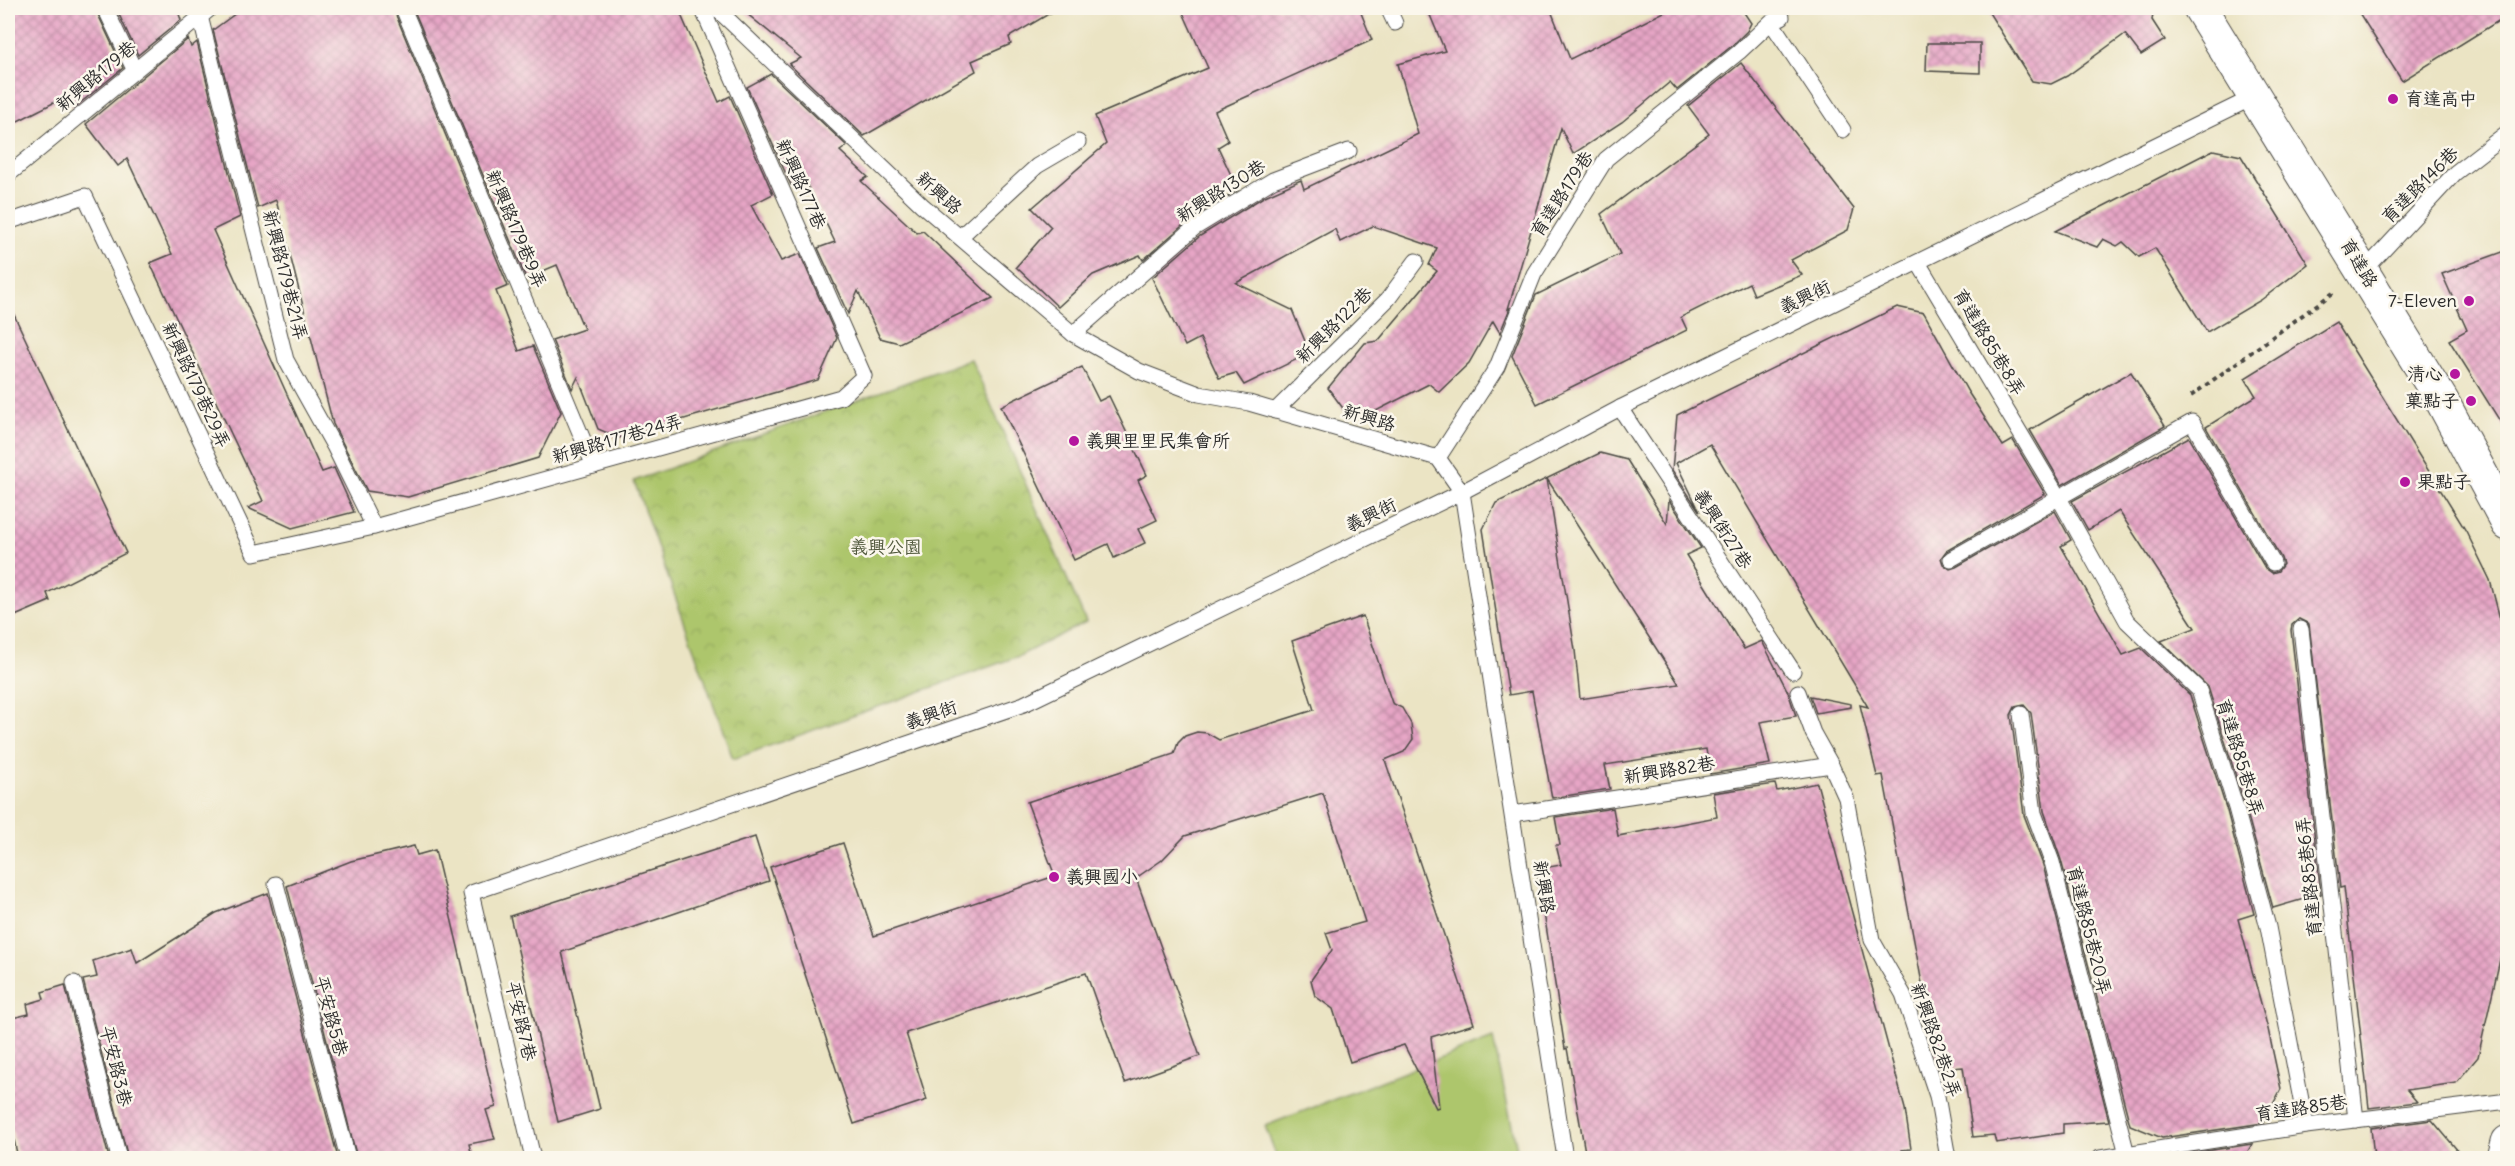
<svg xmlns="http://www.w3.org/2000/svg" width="2515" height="1166" font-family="Delius,'LXGW WenKai TC',sans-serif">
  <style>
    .park { fill: url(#park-crowns); stroke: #6c784c; stroke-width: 1.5 }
    .pitch { fill: #adc66c; stroke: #6c784c; stroke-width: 1.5 }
    .building { fill: url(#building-cross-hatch); fill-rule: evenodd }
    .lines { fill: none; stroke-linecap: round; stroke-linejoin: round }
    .lane-casing { stroke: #484742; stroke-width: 17 }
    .secondary-casing { stroke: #484742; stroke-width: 35 }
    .path { stroke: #484742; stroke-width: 4; stroke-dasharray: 4.5 4.5; stroke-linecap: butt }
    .lane { stroke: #fff; stroke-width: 15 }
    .secondary { stroke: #fff; stroke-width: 33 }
    .poi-dot { fill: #b5179e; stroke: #fbf7ec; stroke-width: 2 }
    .labels { text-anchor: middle; stroke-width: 5; stroke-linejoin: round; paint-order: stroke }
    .street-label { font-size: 18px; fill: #2b2b2b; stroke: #fbf7ec }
    .poi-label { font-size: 18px; fill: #2b2b2b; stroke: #fbf7ec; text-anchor: start }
    .park-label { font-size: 18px; fill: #525a3e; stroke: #fbf7ec }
  </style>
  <defs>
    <pattern id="park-crowns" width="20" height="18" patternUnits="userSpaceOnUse" patternTransform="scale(1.5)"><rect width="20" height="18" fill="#adc66c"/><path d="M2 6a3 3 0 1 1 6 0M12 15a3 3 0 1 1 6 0" fill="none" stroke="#95aa5e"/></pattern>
    <pattern id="building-cross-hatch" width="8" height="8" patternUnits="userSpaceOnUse" patternTransform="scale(1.5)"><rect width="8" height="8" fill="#e7a6c6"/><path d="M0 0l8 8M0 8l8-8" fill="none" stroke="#bb87a1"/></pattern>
  </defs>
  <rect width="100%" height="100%" fill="#fbf7ec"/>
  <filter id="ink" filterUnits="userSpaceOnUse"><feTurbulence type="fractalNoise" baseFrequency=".0167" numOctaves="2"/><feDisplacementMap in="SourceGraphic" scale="12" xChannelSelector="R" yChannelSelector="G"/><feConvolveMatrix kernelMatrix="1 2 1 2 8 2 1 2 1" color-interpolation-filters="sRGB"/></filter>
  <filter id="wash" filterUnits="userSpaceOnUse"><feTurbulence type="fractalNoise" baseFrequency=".008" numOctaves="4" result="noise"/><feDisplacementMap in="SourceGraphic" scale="24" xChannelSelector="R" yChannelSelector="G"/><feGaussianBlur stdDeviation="1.35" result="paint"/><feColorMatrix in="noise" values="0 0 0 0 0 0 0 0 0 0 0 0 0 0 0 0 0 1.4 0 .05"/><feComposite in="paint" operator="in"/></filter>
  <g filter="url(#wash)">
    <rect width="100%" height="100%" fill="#ebe4c4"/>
    <polygon class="park" points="971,359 1086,622 1019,656 733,759 634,481"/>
    <polygon class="pitch" points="1493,1038 1519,1158 1277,1158 1265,1126"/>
    <g id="blocks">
      <g class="building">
        <polygon points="8,8 95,8 123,68 74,108 65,97 8,126"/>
        <polygon points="116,8 177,8 181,20 138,55"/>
        <polygon points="243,8 393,8 508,286 496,291 519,351 533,346 561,412 538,458 408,497 367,491 333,424 276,200 258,208 213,30"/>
        <polygon points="413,8 678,8 719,102 730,96 773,194 751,205 781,261 800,254 837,338 818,380 619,438 598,429 578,377 572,389 552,340 584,329 557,265 526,278"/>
        <polygon points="740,8 1059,8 1009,37 1011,44 972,61 976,71 864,136 789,64 801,58"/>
        <polygon points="1181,8 1359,8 1372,40 1215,111 1228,141 1218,147 1238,190 1189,220 1143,260 1140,255 1093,275 1058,307 1016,267 1051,227 1032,208 1106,144 1095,116 1208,68"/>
        <polygon points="1427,8 1550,8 1570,59 1672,8 1741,8 1751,23 1747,31 1733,45 1677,90 1670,82 1622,122 1573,154 1561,128 1508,309 1510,308 1500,333 1493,321 1469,363 1439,392 1429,384 1374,412 1345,411 1328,388 1365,343 1378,341 1437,271 1429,265 1437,248 1373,226 1340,242 1335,229 1236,283 1292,310 1310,353 1244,385 1236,373 1219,378 1200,338 1185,346 1152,278 1200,236 1265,196 1301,180 1304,189 1418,134 1398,64 1445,51"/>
        <polygon points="1986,8 2163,8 2153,15 2152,20 2165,40 2141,55 2125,34 2067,76 2051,84 2032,81"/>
        <polygon points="2356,8 2508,8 2508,15 2402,81"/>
        <polygon points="188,39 191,47 197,42 240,217 213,230 322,472 334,468 354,512 292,528 248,508 263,501 150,263 172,254 127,159 118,166 86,124"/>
        <polygon points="1927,43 1980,43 1980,73 1926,71"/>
        <polygon points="1741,63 1854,209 1848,230 1791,260 1802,275 1754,295 1749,283 1681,317 1687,330 1537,404 1512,356 1536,295 1620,254 1601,214 1709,134 1688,106"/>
        <polygon points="771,74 847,146 840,151 868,177 861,181 917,233 923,231 993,298 899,343 880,338 858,291 848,314 818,248 835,242 804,178 791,185 747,87"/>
        <polygon points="2213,150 2241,156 2308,264 2261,300 2207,332 2155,248 2139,257 2123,242 2117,246 2103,239 2097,247 2055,231"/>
        <polygon points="2508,250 2508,434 2449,340 2467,330 2442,274"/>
        <polygon points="8,302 126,553 47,593 50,601 8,619"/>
        <polygon points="1897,307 1924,313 1968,392 2003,446 2013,440 2045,494 1946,551 1941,558 1943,564 1950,569 1956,567 2055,511 2071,540 2061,546 2123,655 2141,648 2190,695 2227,811 2254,914 2238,919 2268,1029 2281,1089 2263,1123 2162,1138 2130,1125 2061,860 2044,811 2031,713 2024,705 2015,707 2011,715 2024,815 2043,865 2109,1121 2063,1124 2063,1133 1996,1143 1994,1135 1973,1137 1963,1067 1938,1069 1883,775 1877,776 1860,705 1868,707 1710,444 1676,463 1700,512 1672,470 1677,415"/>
        <polygon points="2336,322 2466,531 2490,580 2508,650 2508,924 2478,1057 2456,1083 2407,1090 2417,1102 2369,1108 2344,887 2340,888 2309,624 2299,619 2292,625 2291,630 2321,894 2273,908 2245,805 2208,687 2161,641 2195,628 2119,511 2088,530 2072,501 2189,437 2265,568 2272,573 2278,571 2283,564 2281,558 2206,427 2256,396 2245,378"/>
        <polygon points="1082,367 1099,401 1109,396 1147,475 1138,480 1157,520 1138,529 1145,543 1114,558 1108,544 1074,560 1001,406"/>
        <polygon points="2131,372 2165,426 2062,485 2030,430"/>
        <path d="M1600,453L1627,460L1667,524L1669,500L1701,548L1686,555L1744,649L1762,641L1765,647L1788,692L1796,716L1760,722L1770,764L1710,774L1706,749L1605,765L1610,789L1552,798L1532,691L1509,695L1483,529L1496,503ZM1547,479L1559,497L1679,684L1580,699L1575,650Z"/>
        <polygon points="1363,616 1392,703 1402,708 1411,724 1413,739 1404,752 1385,760 1474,1024 1431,1037 1439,1107 1436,1108 1404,1045 1350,1062 1333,1009 1315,996 1311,980 1332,950 1326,933 1365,922 1323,793 1185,836 1162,860 1136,878 1200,1056 1125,1083 1086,973 906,1033 927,1100 854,1124 770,867 843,843 874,936 1055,876 1027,802 1174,754 1178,743 1185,736 1197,732 1207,733 1219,740 1314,710 1292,641"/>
        <polygon points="1810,696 1851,704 1851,707 1816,713"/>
        <polygon points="1817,783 1905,1109 1911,1149 1902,1150 1903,1158 1586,1158 1567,1048 1565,1049 1543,906 1541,907 1537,869 1561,865 1556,845 1560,845 1555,817 1613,808 1618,836 1717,817 1713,793 1775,784 1777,791"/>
        <polygon points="755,837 769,881 562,952 600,1109 558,1122 510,916"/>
        <polygon points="414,846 417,855 435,850 496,1107 486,1110 495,1139 469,1144 471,1152 439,1158 357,1158 287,886 351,861"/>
        <polygon points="268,893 338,1158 128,1158 83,980 97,977 93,961 132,948 137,963 216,913"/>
        <polygon points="65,985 109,1158 18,1158 8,1113 8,1019 29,1014 27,1004 44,999 42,992"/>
        <polygon points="2432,1120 2464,1158 2374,1158 2371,1128"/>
        <polygon points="2252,1144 2244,1158 2174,1158 2174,1156"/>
      </g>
    </g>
  </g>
  <g filter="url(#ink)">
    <use href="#blocks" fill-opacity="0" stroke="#484742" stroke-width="1.5"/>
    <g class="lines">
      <defs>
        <g id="lane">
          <polyline points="105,8 134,69"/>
          <polyline points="403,8 594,466"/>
          <polyline points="716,8 922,205 1073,334 1139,371 1199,394 1249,403 1438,458 1462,492 1565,1158"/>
          <polyline points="1388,8 1395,23"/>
          <polyline points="200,16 286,360 334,446 374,527"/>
          <polyline points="1771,22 1843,130"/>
          <polyline points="8,175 211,8"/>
          <polyline points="8,222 85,196 254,553 374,527 841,397 864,376 702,8"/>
          <polyline points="960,237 1037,166 1078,142"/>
          <polyline points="1919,264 2059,498 2127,621 2199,690 2236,808 2268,927 2306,1126"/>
          <polyline points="2364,271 2455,173 2508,132"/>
          <polyline points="1073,334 1194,228 1273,180 1349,151"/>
          <polyline points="1620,408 1793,671"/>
          <polyline points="1275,411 1388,299 1416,261"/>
          <polyline points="1438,458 1497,367 1534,274 1606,159 1739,52 1771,22 1782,17 1775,8"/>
          <polyline points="1951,559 2192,422 2273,563"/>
          <polyline points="2301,629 2356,1120"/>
          <polyline points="1798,692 1813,733 1831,765 1846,798 1872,940 1903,994 1937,1096 1948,1158"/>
          <polyline points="2021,714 2034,813 2052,862 2128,1158"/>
          <polyline points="1513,814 1831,765"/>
          <polyline points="276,884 348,1158"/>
          <polyline points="74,983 119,1158"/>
          <polyline points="533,1158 471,893 1024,704 1462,492 1620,408 2256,96"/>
          <polyline points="2100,1158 2306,1126 2508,1101"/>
        </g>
        <g id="secondary">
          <polyline points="2200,8 2442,401 2508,524"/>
          <polyline points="2504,1158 2508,1142"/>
        </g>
      </defs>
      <use href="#lane" class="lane-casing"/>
      <use href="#secondary" class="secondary-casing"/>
      <polyline class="path" points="2191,396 2333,293"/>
      <use href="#lane" class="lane"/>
      <use href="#secondary" class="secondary"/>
    </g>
  </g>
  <g class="poi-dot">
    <circle cx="2393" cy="99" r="6"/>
    <circle cx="2469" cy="301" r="6"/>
    <circle cx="2455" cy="374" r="6"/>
    <circle cx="2471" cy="401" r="6"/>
    <circle cx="1074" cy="441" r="6"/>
    <circle cx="2405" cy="482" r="6"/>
    <circle cx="1054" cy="877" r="6"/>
  </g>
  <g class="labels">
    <g class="street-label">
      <text transform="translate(96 76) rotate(-40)" y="6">新興路179巷</text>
      <text transform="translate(801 184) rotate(66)" y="6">新興路177巷</text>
      <text transform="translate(2420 185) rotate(-45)" y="6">育達路146巷</text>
      <text transform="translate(1221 191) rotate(-32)" y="6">新興路130巷</text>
      <text transform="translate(939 193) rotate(42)" y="6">新興路</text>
      <text transform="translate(1562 194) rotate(-57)" y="6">育達路179巷</text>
      <text transform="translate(516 229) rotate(67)" y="6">新興路179巷9弄</text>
      <text transform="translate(2359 263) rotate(59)" y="6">育達路</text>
      <text transform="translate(285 275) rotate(76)" y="6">新興路179巷21弄</text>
      <text transform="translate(1805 297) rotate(-26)" y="6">義興街</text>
      <text transform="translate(1334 325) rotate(-45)" y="6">新興路122巷</text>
      <text transform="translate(1989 342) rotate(59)" y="6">育達路85巷8弄</text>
      <text transform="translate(196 385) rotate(65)" y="6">新興路179巷29弄</text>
      <text transform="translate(1369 418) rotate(16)" y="6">新興路</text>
      <text transform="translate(617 439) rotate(-16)" y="6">新興路177巷24弄</text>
      <text transform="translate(1371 515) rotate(-26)" y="6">義興街</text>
      <text transform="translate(1723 529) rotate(57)" y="6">義興街27巷</text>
      <text transform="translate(931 715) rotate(-19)" y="6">義興街</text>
      <text transform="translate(2240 757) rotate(73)" y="6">育達路85巷8弄</text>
      <text transform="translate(1669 770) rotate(-9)" y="6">新興路82巷</text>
      <text transform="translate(2309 877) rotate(-96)" y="6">育達路85巷6弄</text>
      <text transform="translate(1544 887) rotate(81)" y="6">新興路</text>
      <text transform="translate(2089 930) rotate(76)" y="6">育達路85巷20弄</text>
      <text transform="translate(331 1016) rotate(75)" y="6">平安路5巷</text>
      <text transform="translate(521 1021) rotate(77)" y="6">平安路7巷</text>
      <text transform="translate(1936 1040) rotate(71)" y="6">新興路82巷2弄</text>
      <text transform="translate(116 1066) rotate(76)" y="6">平安路3巷</text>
      <text transform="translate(2301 1108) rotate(-8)" y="6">育達路85巷</text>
    </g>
    <g class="poi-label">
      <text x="2405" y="105">育達高中</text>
      <text x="2457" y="307" text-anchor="end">7-Eleven</text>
      <text x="2443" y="380" text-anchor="end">清心</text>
      <text x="2459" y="407" text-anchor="end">菓點子</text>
      <text x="1086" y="447">義興里里民集會所</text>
      <text x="2417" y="488">果點子</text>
      <text x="1066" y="883">義興國小</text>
    </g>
    <g class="park-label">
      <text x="886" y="553">義興公園</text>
    </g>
  </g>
  <rect width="2515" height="1166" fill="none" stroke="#fbf7ec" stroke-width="30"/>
</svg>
